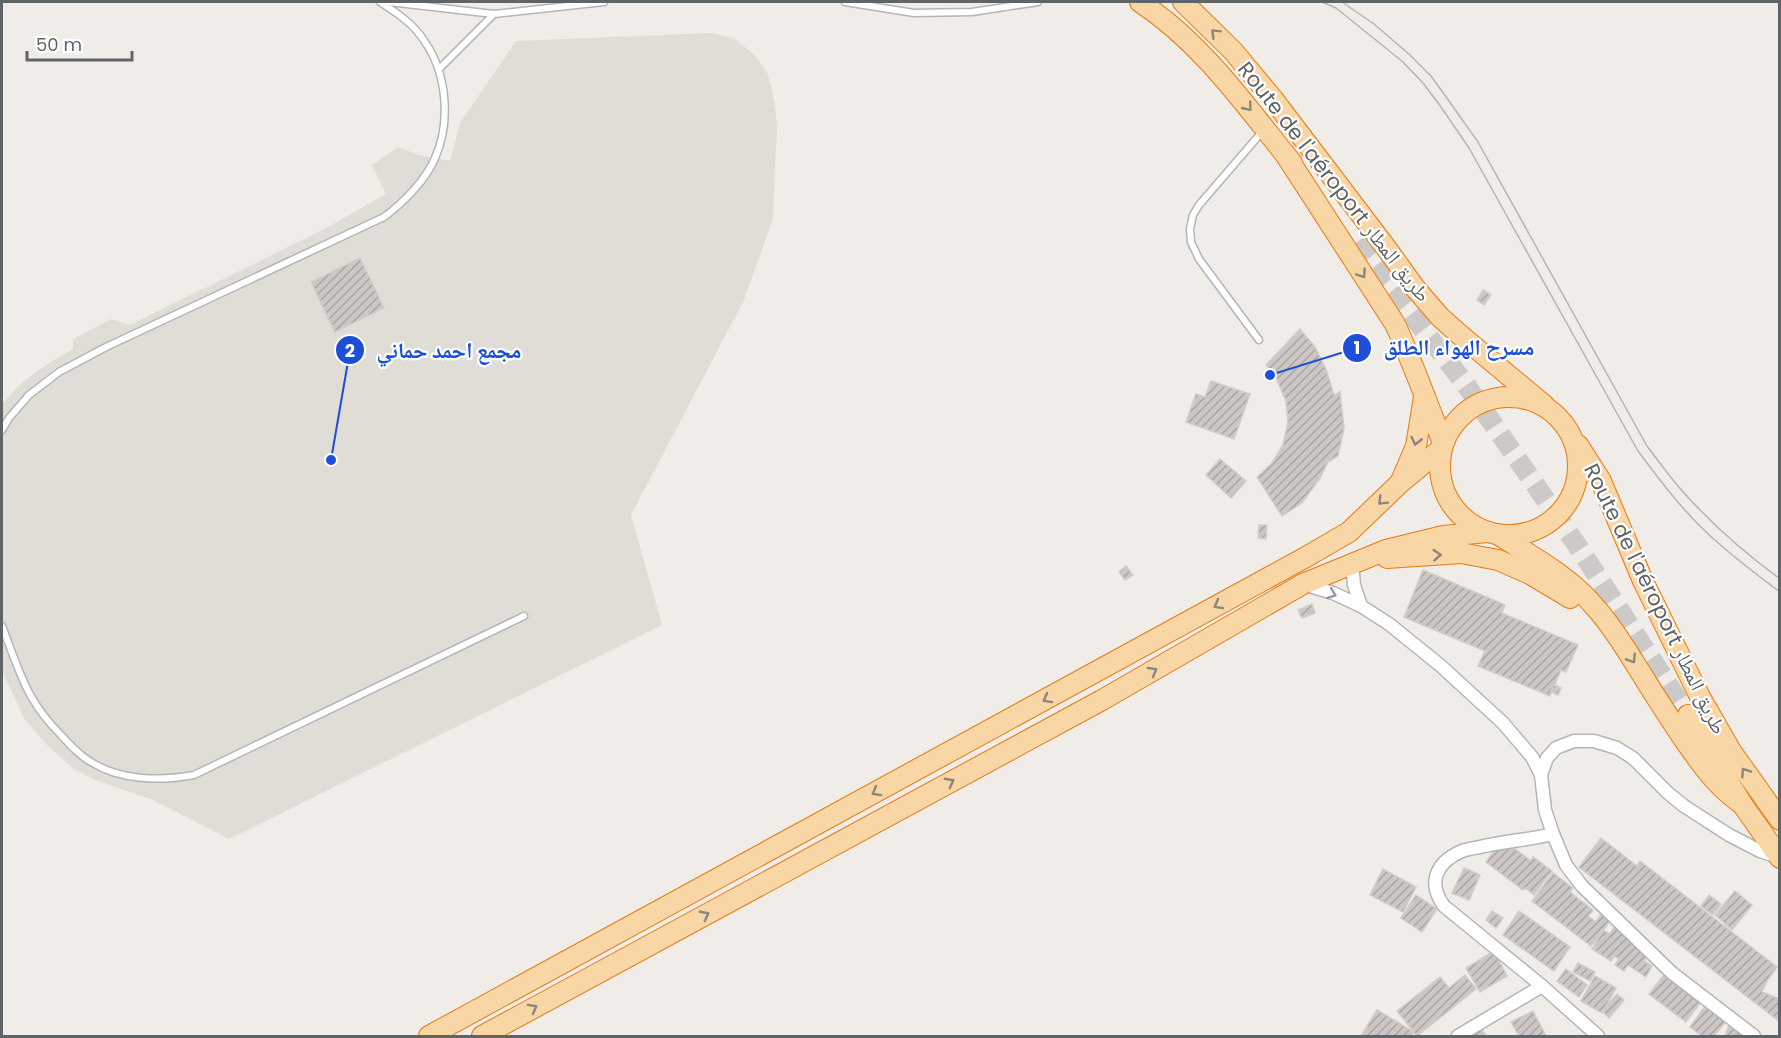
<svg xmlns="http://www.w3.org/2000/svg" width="1781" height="1038" font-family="Poppins,'Noto Naskh Arabic',sans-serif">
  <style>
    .education { fill: #e0dcd6 }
    .building { fill: url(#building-hatch); stroke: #d4cdc6; stroke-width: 1.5 }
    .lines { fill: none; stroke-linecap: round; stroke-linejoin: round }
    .trunk-tunnel { stroke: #cccac8; stroke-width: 20; stroke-dasharray: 20 10; stroke-linecap: butt }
    .service-casing { stroke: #b3b6b9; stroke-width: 9 }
    .minor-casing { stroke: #b3b6b9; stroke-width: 15 }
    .trunk-casing { stroke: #e77a10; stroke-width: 22 }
    .service { stroke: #fff; stroke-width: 6 }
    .minor { stroke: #fff; stroke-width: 12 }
    .trunk { stroke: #f8d6a6; stroke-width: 20 }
    .tram { stroke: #b3b4b5; stroke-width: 1.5 }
    .oneway { stroke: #8d867a }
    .oneway2 { stroke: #979a9c }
    .labels { text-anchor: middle; stroke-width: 4.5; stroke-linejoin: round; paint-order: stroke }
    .street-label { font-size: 21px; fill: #5f6467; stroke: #fff }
    .leader { fill: none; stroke: #1d4ed8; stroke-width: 2 }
    .callout-dot { fill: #1d4ed8; stroke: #fff; stroke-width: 2 }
    .mark-label { font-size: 18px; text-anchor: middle; font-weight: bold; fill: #fff }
    .callout-label { font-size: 22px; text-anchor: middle; font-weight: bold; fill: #1d4ed8; stroke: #fff; stroke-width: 4.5; stroke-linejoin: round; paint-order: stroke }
  </style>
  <defs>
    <pattern id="building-hatch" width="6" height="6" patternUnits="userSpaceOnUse" patternTransform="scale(1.5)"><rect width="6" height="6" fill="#ccc7c4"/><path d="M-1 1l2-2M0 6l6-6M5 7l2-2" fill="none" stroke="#a9a5a3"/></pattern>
  </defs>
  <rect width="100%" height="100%" fill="#f0ece8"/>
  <polygon class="education" points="711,33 733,38 753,53 767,72 773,93 777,124 773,219 744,300 631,515 662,625 229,839 153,800 93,779 74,769 48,746 25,720 2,671 2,404 20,385 38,370 73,349 73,339 111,319 130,325 326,228 386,194 372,165 398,147 419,155 450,161 460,123 516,41"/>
  <g class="building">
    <polygon points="360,258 384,308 335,332 311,282"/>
    <polygon points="1483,290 1491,295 1484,305 1477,300"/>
    <polygon points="1300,329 1315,347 1326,369 1334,395 1340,392 1344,428 1338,456 1328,462 1320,478 1302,503 1282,516 1257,477 1272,463 1283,445 1288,422 1286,401 1276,378 1266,365"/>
    <polygon points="1211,381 1250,394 1234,439 1186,422 1196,394 1205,397"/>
    <polygon points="1220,459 1246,481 1231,498 1206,475"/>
    <polygon points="1259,525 1267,525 1266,539 1258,538"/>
    <polygon points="1126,566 1133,575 1125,580 1119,572"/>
    <polygon points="1423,570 1505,605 1502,613 1578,645 1566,672 1561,670 1550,696 1478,666 1485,651 1404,617"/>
    <polygon points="1312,604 1315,613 1302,618 1298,610"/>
    <polygon points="1554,685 1561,688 1558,695 1551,692"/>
    <polygon points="1601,838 1637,866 1640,861 1777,967 1767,981 1762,992 1780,999 1780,1022 1579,867"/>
    <polygon points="1502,839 1531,861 1533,857 1552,871 1534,895 1525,888 1523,890 1486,862"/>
    <polygon points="1464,868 1480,875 1469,900 1452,893"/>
    <polygon points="1383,869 1416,887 1403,912 1370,895"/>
    <polygon points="1553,873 1573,888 1570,892 1593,910 1588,916 1596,922 1601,914 1610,921 1591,946 1532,901"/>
    <polygon points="1735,891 1752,905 1732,930 1715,915"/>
    <polygon points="1416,895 1437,909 1422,932 1401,918"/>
    <polygon points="1709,895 1721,904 1713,915 1701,906"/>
    <polygon points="1492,911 1503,918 1496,928 1486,920"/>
    <polygon points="1519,911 1570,947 1554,971 1503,935"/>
    <polygon points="1615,926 1651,951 1644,961 1652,966 1646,977 1628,965 1624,971 1615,965 1619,959 1614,956 1611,961 1592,949 1603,930 1610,934"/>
    <polygon points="1494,951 1507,976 1480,992 1466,968"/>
    <polygon points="1578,963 1595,972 1590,981 1573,972"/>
    <polygon points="1566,969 1587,985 1579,997 1557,981"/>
    <polygon points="1667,971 1703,999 1686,1022 1649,994"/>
    <polygon points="1465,975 1476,989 1417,1036 1397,1011 1440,977 1449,988"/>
    <polygon points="1595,976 1616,988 1602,1013 1581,1001"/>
    <polygon points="1617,994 1624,1000 1609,1018 1602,1011"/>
    <polygon points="1706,1005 1727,1020 1714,1036 1702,1036 1690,1027"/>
    <polygon points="1377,1010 1414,1032 1411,1036 1361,1036"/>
    <polygon points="1533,1011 1546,1036 1519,1036 1511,1022"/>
    <polygon points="1729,1025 1748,1033 1747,1036 1725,1036"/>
    <polygon points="1481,1028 1486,1036 1468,1036"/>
  </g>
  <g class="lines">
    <polyline class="trunk-tunnel" points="1356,243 1466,385 1577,545 1688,715"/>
    <defs>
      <g id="service">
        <polyline points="389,2 494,14 604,2"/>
        <polyline points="845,2 914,13 972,12 1038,2"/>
        <polyline points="439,69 494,14"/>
        <polyline points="1259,340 1199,259 1191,242 1190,229 1193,215 1199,205 1262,132"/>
        <path d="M2,430L9,418L29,395L59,372L106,347L384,217C403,203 426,180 435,158C451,122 447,74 425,42C414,24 397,13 380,2"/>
        <path d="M2,626C11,649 20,678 32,698C40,712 50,724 61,735C70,745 79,755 91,762C121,781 161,781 194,775L524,616"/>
      </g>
      <g id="minor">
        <polyline points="1352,563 1354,585 1361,606"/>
        <polyline points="1303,584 1333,593 1361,606 1389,624 1441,666 1503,723 1532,757 1541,775"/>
        <path d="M1553,834C1529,840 1504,841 1480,847C1474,848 1467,849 1462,851C1436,862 1427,883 1444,906L1542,986L1598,1036"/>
        <polyline points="1458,1036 1542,986"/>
        <polyline points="1754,1036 1672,973 1582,886 1566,865 1553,834 1545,810 1541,775 1547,758 1556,748 1574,741 1594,741 1617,748 1633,758 1668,793 1684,806 1729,835 1760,851 1778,857"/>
      </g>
      <g id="trunk">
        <path d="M1140,2C1202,43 1246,106 1292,163"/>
        <polyline points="1183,2 1233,51 1273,99 1387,249 1415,288 1440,317 1459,334 1544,405"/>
        <path d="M1285,154L1395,324C1413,363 1427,403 1443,443"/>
        <circle cx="1509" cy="466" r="69"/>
        <polyline points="1578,445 1601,481 1643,581 1700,697 1731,751 1780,820"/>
        <polyline points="1401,481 1416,446 1424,397"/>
        <path d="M1499,535C1531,556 1569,576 1594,606C1610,623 1622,643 1634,662C1653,692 1671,722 1692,751C1706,771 1721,790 1742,804"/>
        <polyline points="1387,558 1461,553 1498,560 1530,574 1570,598"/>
        <polyline points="1688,715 1742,804 1780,858"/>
        <polyline points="429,1036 1306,557 1349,532 1400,483 1441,449"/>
        <polyline points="482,1036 1102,700 1303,584 1386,550 1443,536 1488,532"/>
      </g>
    </defs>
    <use href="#service" class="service-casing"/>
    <use href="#minor" class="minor-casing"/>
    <use href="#trunk" class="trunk-casing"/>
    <use href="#service" class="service"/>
    <use href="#minor" class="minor"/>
    <use href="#trunk" class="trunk"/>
    <g class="tram">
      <path d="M1322,2L1336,8L1403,62L1423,83L1441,107L1469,148L1638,451C1659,479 1679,506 1704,530C1728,553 1753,572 1780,592"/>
      <path d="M1342,2L1374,24L1410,55L1431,76L1449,101L1478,142L1647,446C1657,459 1667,473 1678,486C1708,521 1742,551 1780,579"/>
    </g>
  </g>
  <defs><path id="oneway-chevron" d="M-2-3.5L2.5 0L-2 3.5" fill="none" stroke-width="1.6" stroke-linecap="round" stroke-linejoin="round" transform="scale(1.5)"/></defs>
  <g class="oneway">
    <use href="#oneway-chevron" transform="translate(1215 33) rotate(-135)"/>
    <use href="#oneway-chevron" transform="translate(1248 107) rotate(51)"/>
    <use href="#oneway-chevron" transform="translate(1362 274) rotate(56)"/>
    <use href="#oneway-chevron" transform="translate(1416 441) rotate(103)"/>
    <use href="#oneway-chevron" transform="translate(1382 501) rotate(135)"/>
    <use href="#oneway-chevron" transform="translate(1437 555) rotate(-4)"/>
    <use href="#oneway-chevron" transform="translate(1218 605) rotate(151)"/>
    <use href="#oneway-chevron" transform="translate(1632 659) rotate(57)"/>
    <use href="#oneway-chevron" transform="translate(1153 671) rotate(-30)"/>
    <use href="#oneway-chevron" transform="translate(1047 699) rotate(151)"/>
    <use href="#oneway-chevron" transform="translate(1745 772) rotate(-124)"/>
    <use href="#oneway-chevron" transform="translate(950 782) rotate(-28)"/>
    <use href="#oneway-chevron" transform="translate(876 792) rotate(151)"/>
    <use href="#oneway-chevron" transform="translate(705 915) rotate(-28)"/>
    <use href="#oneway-chevron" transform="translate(533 1008) rotate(-29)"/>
  </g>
  <use class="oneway2" href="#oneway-chevron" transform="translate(1332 594) rotate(20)"/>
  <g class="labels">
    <g class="street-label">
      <text transform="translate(1334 182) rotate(52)" y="7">Route de l'aéroport طريق المطار</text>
      <text transform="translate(1655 599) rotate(64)" y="7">Route de l'aéroport طريق المطار</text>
    </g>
  </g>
  <path class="leader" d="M1270 375L1357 348M331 460L350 350"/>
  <g class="callout-dot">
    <circle cx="1270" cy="375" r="6"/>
    <circle cx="331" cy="460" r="6"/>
    <circle cx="1357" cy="348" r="15"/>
    <circle cx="350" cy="350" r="15"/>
  </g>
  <g class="mark-label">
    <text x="1357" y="354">1</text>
    <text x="350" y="357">2</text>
  </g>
  <g class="callout-label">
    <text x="1459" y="355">مسرح الهواء الطلق</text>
    <text x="449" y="358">مجمع احمد حماني</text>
  </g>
  <rect width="1781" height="1038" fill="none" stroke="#5f6467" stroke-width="6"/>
  <path d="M27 51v9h105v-9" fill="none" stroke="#5f6467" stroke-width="3"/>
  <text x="36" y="51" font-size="18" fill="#5f6467" stroke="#ffffff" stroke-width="4.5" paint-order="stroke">50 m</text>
</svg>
